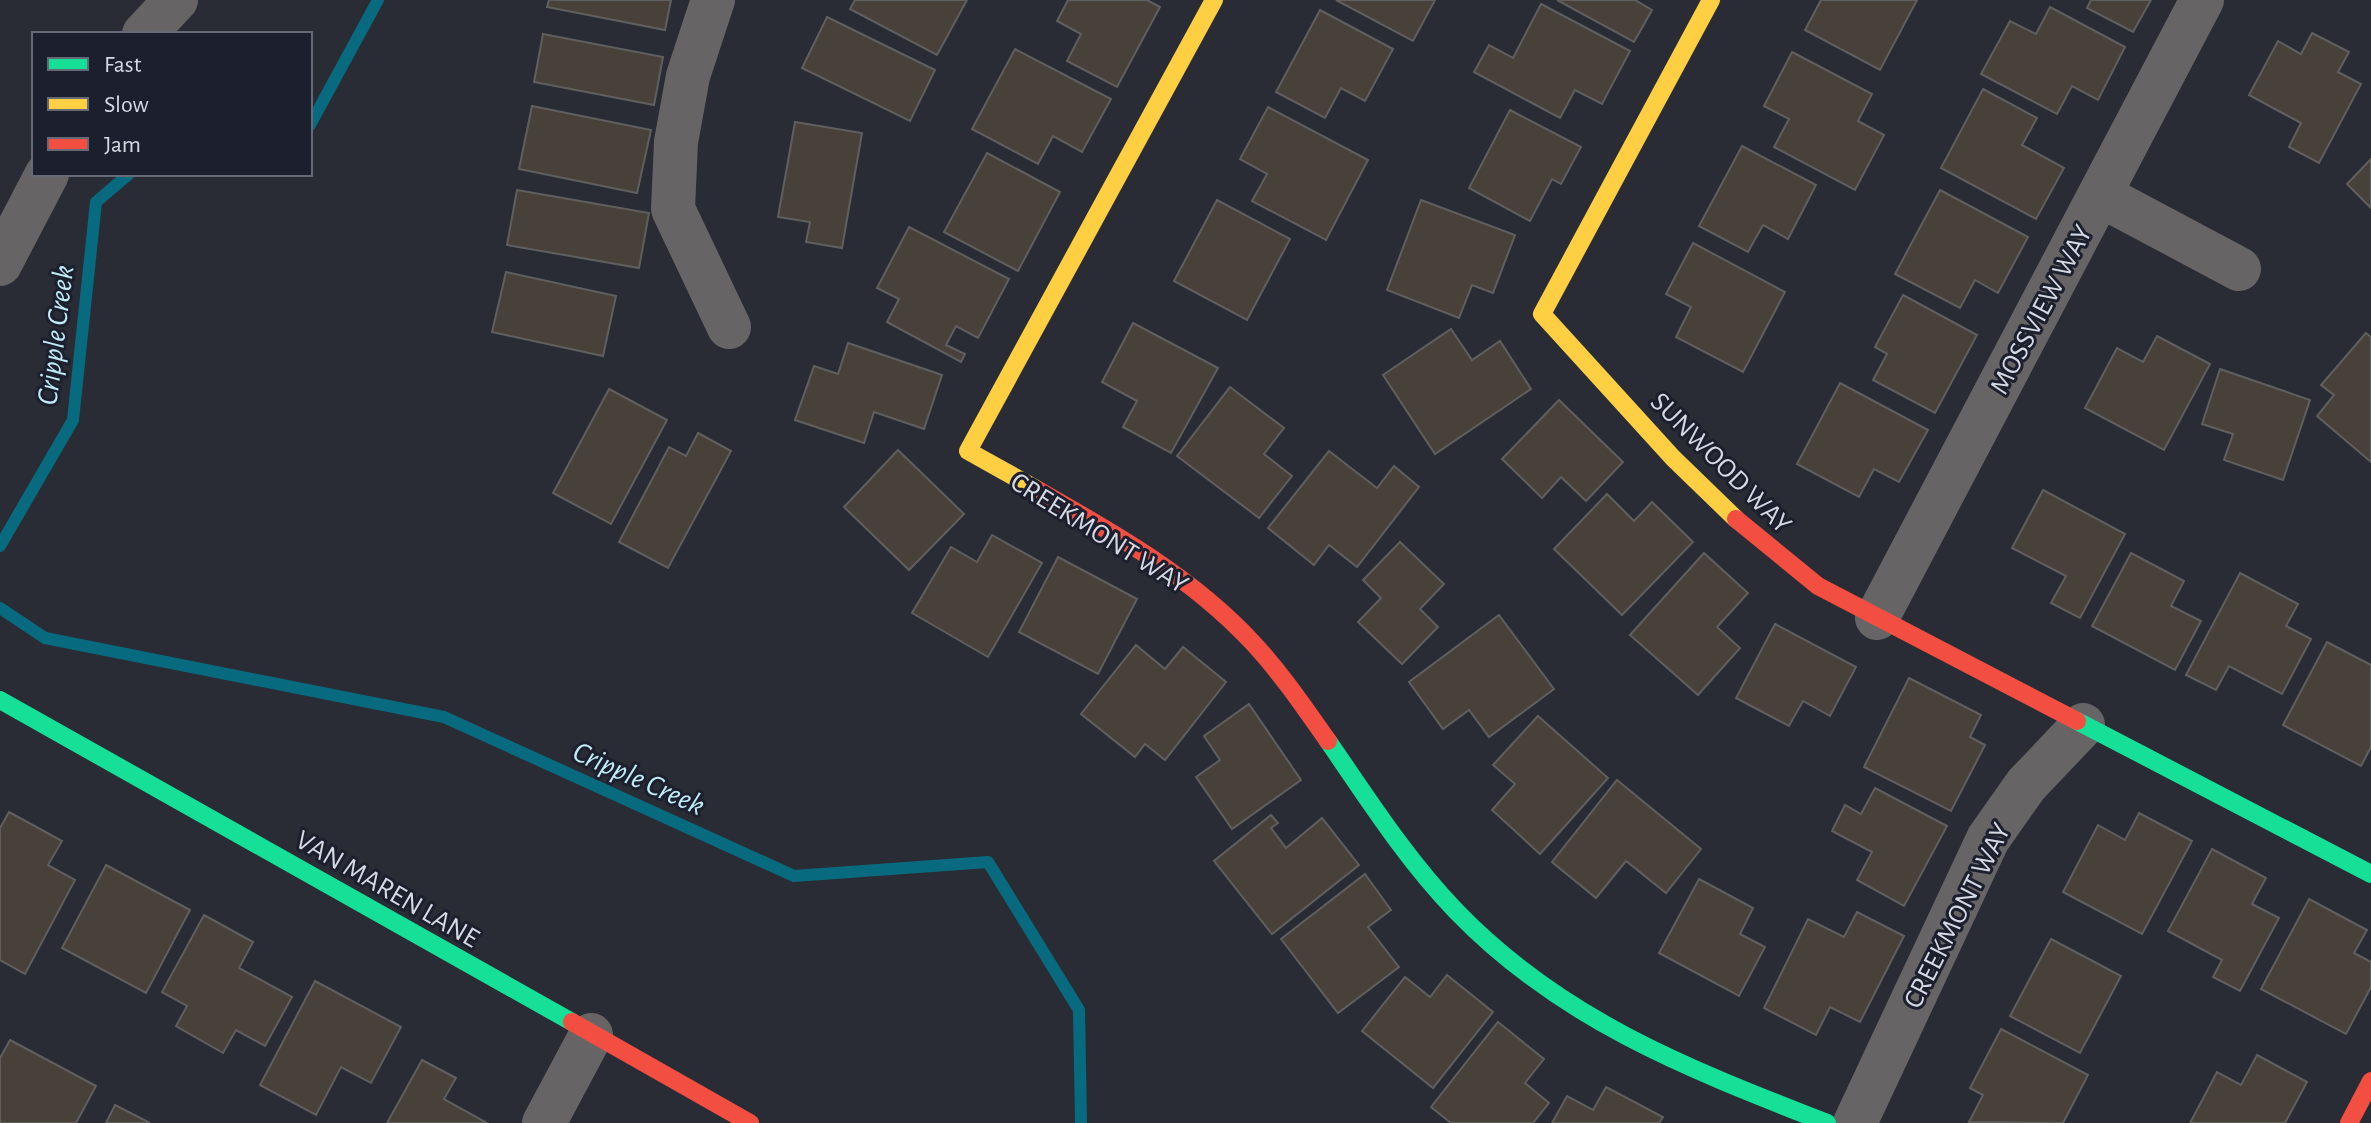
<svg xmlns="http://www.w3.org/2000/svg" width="2371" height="1123" font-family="'Alegreya Sans',sans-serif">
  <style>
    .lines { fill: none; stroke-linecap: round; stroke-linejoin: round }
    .stream { stroke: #086a7e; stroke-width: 12 }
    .building { fill: #47413a; stroke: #605f5f; stroke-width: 2 }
    .street { stroke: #676466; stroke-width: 44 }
    .fast { stroke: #16e098; stroke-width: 18 }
    .slow { stroke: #ffcf43; stroke-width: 18 }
    .jam { stroke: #f24e42; stroke-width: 18 }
    .labels { text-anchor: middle; stroke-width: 6; stroke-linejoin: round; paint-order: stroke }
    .street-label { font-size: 28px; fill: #d6d9e3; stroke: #1c202e }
    .water-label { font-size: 30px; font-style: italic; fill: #c0ebf7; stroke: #1c202e }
  </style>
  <rect width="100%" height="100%" fill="#292c34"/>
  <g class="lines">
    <g class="stream">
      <polyline points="310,125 378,0"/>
      <polyline points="0,546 73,420 96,202 129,174"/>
      <polyline points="0,608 45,638 444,717 794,876 988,862 1079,1010 1081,1123"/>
    </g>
  </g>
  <g class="building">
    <polygon points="549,0 671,0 665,30 547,7"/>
    <polygon points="855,0 967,0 937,55 850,9"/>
    <polygon points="1068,0 1147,0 1160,7 1117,87 1067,61 1081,34 1057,21"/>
    <polygon points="1336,0 1435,0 1413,41"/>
    <polygon points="1557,0 1635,0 1652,10 1634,42"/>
    <polygon points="1821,0 1917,0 1880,70 1805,30"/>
    <polygon points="2091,0 2151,0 2133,32 2087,8"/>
    <polygon points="1541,4 1630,51 1602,104 1575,90 1560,118 1474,72 1489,45 1513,58"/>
    <polygon points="2050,7 2125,47 2098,100 2072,86 2057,114 1981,74 2010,21 2036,34"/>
    <polygon points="1320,10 1393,49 1365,101 1341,88 1325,118 1276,92"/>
    <polygon points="827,17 935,70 910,121 802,68"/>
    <polygon points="2312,33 2349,52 2338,72 2361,84 2319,163 2289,147 2301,123 2249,95 2278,41 2301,54"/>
    <polygon points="543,34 663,57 654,105 534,82"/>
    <polygon points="1015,49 1111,99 1082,152 1053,136 1038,164 972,129"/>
    <polygon points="1792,52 1872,94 1858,121 1884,135 1855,190 1774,147 1789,119 1764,106"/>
    <polygon points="1983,89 2037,118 2022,145 2064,168 2036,219 1941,168"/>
    <polygon points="532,106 651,130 637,193 519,169"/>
    <polygon points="1268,107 1368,160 1326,240 1252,201 1267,174 1240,159"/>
    <polygon points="1510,110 1581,147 1561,184 1552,179 1530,221 1469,188"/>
    <polygon points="795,122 862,133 842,248 806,242 810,222 778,217"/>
    <polygon points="1742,146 1816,185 1788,239 1763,225 1748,252 1699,226"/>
    <polygon points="987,153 1060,192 1018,271 944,232"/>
    <polygon points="2371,159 2371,208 2347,184"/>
    <polygon points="517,190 649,213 639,268 507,245"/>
    <polygon points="1940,190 2028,237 1998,293 1975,280 1960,308 1895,274"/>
    <polygon points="1217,200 1290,239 1247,320 1174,281"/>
    <polygon points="1421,200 1515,235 1493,293 1472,285 1459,318 1387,290"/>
    <polygon points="909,227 1009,279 978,338 956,326 946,345 965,354 961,362 887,322 899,299 877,288"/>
    <polygon points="1693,243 1785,292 1743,372 1676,337 1691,307 1666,294"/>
    <polygon points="506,272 616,296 603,356 492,332"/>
    <polygon points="1903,295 1977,335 1935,413 1873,380 1887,354 1875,347"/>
    <polygon points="1133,323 1218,368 1171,453 1123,427 1137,401 1102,382"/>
    <polygon points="1451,329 1472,360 1500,341 1531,389 1435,454 1383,375"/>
    <polygon points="2366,333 2371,337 2371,462 2317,416 2334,395 2321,385"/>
    <polygon points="2157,336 2210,364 2164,450 2085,408 2117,348 2143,362"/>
    <polygon points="848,343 942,375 924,429 874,412 864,443 795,420 814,366 838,374"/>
    <polygon points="2220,369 2310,400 2283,480 2224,460 2233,434 2202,424"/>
    <polygon points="1840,383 1928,430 1899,482 1874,469 1859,497 1797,464"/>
    <polygon points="1230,387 1284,428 1264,454 1292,476 1259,518 1177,456"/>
    <polygon points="609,389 667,420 611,524 553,493"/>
    <polygon points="1559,400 1623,462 1586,501 1561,477 1542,498 1502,459"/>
    <polygon points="698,433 731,451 668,568 619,542 669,447 686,456"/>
    <polygon points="898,450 964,514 909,570 844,507"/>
    <polygon points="1329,451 1377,488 1394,466 1419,487 1357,567 1329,545 1314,565 1268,528"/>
    <polygon points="2043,490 2125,534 2080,618 2051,603 2066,576 2012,548"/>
    <polygon points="1607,494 1634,521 1652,502 1693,542 1622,615 1554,549"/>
    <polygon points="992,535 1042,563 988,657 912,613 951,547 977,562"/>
    <polygon points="1400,542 1444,584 1420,609 1438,627 1402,664 1358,622 1381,598 1363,580"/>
    <polygon points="1704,553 1748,593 1717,627 1740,648 1698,695 1630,635"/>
    <polygon points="2131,553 2184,581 2171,606 2201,621 2175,670 2092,626"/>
    <polygon points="1058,557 1137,599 1098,674 1019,632"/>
    <polygon points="2240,573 2298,604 2286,626 2311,639 2282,694 2229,666 2216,690 2186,675"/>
    <polygon points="1499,615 1554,689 1489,737 1469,710 1443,729 1409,682"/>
    <polygon points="1775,624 1856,667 1830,716 1803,701 1789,726 1736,698"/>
    <polygon points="2327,642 2371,665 2371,747 2361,766 2283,725"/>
    <polygon points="1136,645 1165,669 1183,647 1226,682 1165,760 1145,744 1135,757 1081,714"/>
    <polygon points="1909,678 1981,715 1970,737 1985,745 1951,811 1864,767"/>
    <polygon points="1249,704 1301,780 1232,829 1196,777 1220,760 1204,736"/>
    <polygon points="1538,716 1608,778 1540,854 1492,810 1515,784 1493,765"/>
    <polygon points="1617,780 1701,849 1666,893 1626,861 1596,898 1552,862"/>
    <polygon points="1875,788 1947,826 1904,906 1857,880 1872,852 1832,831 1845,805 1861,814"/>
    <polygon points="9,812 62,841 48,865 75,880 25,974 0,960 0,828"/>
    <polygon points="2139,813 2192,841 2142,934 2063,892 2098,825 2125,840"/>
    <polygon points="1271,815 1278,823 1271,828 1286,848 1322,818 1359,865 1272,934 1214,861"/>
    <polygon points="2212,849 2266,878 2252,904 2279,918 2240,991 2213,977 2222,960 2168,931"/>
    <polygon points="106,865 190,910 146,993 62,948"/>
    <polygon points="1365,874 1391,910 1368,927 1399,967 1338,1013 1281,939"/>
    <polygon points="1699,879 1753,908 1740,934 1765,947 1739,996 1659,953"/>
    <polygon points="2309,899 2367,930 2354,953 2371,962 2371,987 2346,1034 2261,989"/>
    <polygon points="1857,912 1904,936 1860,1022 1830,1007 1816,1035 1764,1008 1808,919 1844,937"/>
    <polygon points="204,915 253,942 239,968 292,997 265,1046 236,1030 223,1053 176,1026 187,1006 162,992"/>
    <polygon points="2051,939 2121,976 2080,1053 2010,1016"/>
    <polygon points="1447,975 1493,1012 1433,1088 1362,1031 1405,977 1430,997"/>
    <polygon points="315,981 401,1027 371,1083 341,1067 316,1115 260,1085"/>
    <polygon points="1498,1022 1544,1059 1525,1083 1549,1103 1533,1123 1451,1123 1431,1107"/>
    <polygon points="2001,1029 2088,1075 2063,1123 1969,1122 1983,1095 1970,1088"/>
    <polygon points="10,1040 96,1086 76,1123 0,1123 0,1058"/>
    <polygon points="2257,1055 2307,1082 2285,1123 2190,1123 2217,1072 2241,1085"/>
    <polygon points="422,1060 456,1078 444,1099 487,1123 387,1123"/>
    <polygon points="1606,1087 1663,1117 1659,1123 1552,1123 1567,1096 1593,1110"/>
    <polygon points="115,1105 150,1123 106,1123"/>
  </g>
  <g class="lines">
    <g class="street">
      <polyline points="713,0 688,76 676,142 673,209 729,327"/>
      <polyline points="144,34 176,0"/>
      <polyline points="2100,195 2239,269"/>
      <polyline points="0,264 47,174"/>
      <polyline points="1877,618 2202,0"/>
      <polyline points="544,1123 591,1035"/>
      <polyline points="1855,1123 1988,839 2026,785 2083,725"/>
    </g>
    <g class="fast">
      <polyline points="0,700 572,1022"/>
      <polyline points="2077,721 2371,874"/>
      <path d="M1328,741C1368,799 1406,859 1456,911C1561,1020 1689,1069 1827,1123"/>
    </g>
    <g class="slow">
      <polyline points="1711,0 1542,314 1673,458 1736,519"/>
      <polyline points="1038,490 968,451 1214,0"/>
    </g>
    <g class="jam">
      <path d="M1038,490C1114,533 1193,578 1253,643C1281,673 1304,707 1328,741"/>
      <polyline points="1736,519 1818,586 2077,721"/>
      <polyline points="572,1022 750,1123"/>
      <polyline points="2349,1123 2371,1081"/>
    </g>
  </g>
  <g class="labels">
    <g class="street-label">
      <text transform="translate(2040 309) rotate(-62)" y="10">MOSSVIEW WAY</text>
      <text transform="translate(1722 462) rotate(45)" y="10">SUNWOOD WAY</text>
      <text transform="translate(1100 532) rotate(32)" y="10">CREEKMONT WAY</text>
      <text transform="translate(388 888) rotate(30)" y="10">VAN MAREN LANE</text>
      <text transform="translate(1956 915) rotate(-63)" y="10">CREEKMONT WAY</text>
    </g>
    <g class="water-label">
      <text transform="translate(55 335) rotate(-83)" y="10">Cripple Creek</text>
      <text transform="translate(639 778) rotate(24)" y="10">Cripple Creek</text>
    </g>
  </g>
  <rect x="32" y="32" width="280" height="144" fill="#1c202e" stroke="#666a76" stroke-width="2"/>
  <rect x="48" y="58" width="40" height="12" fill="#16e098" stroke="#666a76" stroke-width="2"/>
  <text x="104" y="72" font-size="24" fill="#d6d9e3">Fast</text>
  <rect x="48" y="98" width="40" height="12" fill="#ffcf43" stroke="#666a76" stroke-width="2"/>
  <text x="104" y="112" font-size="24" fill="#d6d9e3">Slow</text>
  <rect x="48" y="138" width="40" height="12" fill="#f24e42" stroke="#666a76" stroke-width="2"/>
  <text x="104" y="152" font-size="24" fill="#d6d9e3">Jam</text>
</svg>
